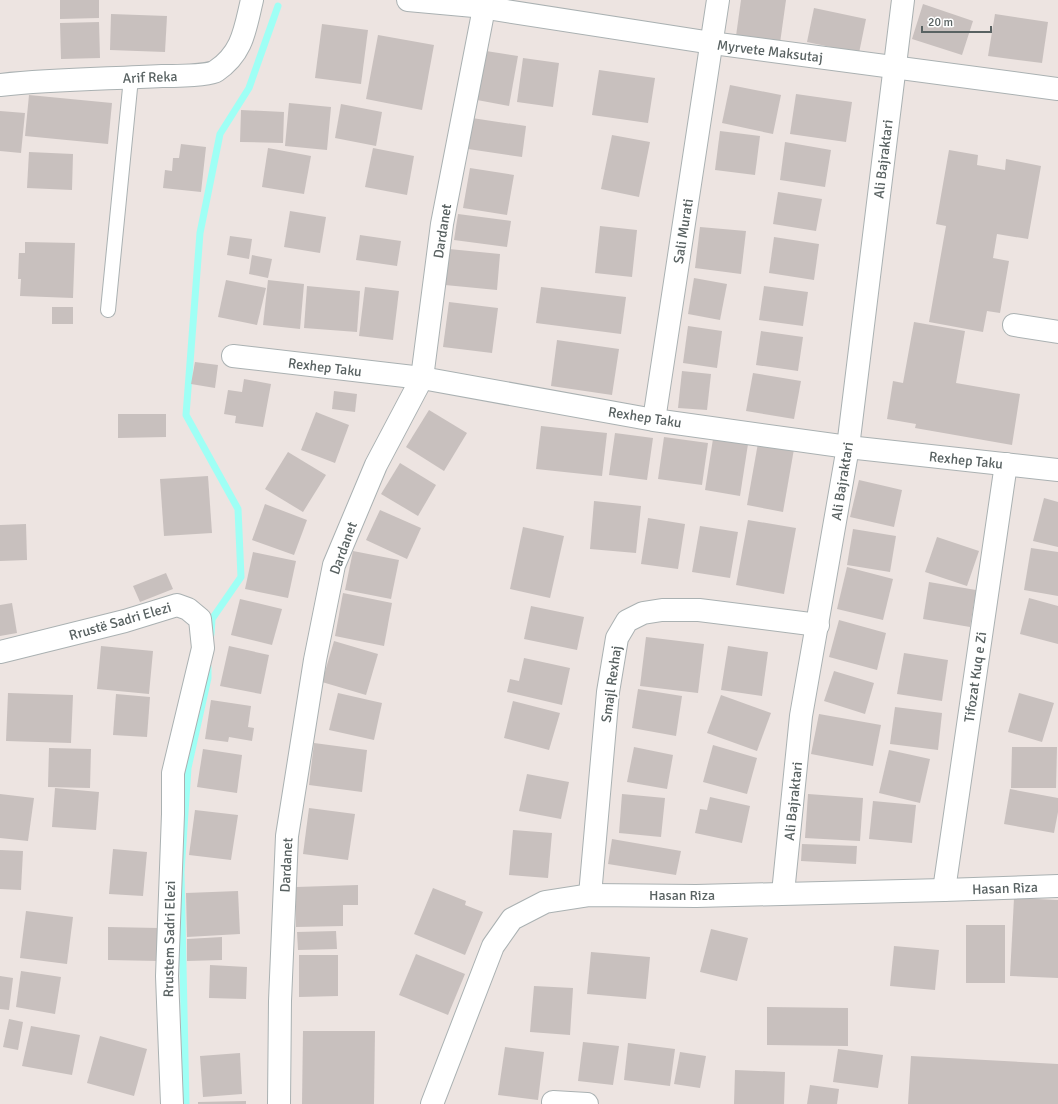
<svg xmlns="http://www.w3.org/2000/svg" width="1058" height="1104" font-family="Signika,sans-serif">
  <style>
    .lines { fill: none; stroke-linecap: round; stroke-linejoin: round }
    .stream { stroke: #9ffff5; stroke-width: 7 }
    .building { fill: #c8c0be }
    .lane-casing { stroke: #aab1b2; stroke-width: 16 }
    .street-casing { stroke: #aab1b2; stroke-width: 24 }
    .lane { stroke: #fff; stroke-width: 14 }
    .street { stroke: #fff; stroke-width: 22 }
    .labels { text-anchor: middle; stroke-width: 4; stroke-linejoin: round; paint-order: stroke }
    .street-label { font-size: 14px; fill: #596262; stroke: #fff }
  </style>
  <rect width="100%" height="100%" fill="#ede4e1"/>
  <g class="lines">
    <g class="stream">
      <polyline points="211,634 212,619 241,577 238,509 186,415 200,233 220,134 249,88 278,6"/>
      <polyline points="186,1104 181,872 188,768 208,678 208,667"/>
    </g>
  </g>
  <g class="building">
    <polygon points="60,0 99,0 99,18 60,19"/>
    <polygon points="741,0 786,0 780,43 736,36"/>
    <polygon points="923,4 973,21 962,55 912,39"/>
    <polygon points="814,8 866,19 859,53 807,42"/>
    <polygon points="111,14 167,16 165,52 110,50"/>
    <polygon points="995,14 1048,22 1042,63 988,56"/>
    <polygon points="99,22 100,58 61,59 60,23"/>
    <polygon points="322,24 368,30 361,84 315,78"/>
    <polygon points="378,35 434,45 422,110 366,99"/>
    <polygon points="486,51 518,56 509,106 477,100"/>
    <polygon points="523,58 559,63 553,107 517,102"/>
    <polygon points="599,70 655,78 648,123 592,115"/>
    <polygon points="730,85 781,95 773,134 722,123"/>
    <polygon points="796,94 852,102 846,142 790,134"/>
    <polygon points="29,95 112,103 108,144 25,136"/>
    <polygon points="289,103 331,107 327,150 285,146"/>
    <polygon points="341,104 382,112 376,146 335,138"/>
    <polygon points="241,110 284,112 283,143 240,142"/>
    <polygon points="0,111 25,113 21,153 0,151"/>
    <polygon points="472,118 526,126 522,157 468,149"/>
    <polygon points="720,131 760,136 755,175 715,170"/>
    <polygon points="612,135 650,142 639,197 601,189"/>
    <polygon points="785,142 831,150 825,187 780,180"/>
    <polygon points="181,144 206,147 201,192 163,188 165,170 172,171 173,158 179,158"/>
    <polygon points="268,148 311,156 304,194 262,187"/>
    <polygon points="373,148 414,156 407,195 365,187"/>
    <polygon points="949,150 978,155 977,165 1005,170 1006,159 1041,166 1028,239 997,234 993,258 1009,261 1000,313 987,311 983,332 929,322 946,226 936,224"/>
    <polygon points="29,152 73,154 72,190 27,188"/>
    <polygon points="470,168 514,175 507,215 463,208"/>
    <polygon points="778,192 822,199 816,231 773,224"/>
    <polygon points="290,211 326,217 320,253 284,247"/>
    <polygon points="458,214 511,221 507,247 454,240"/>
    <polygon points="600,226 637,230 632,277 595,273"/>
    <polygon points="700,227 746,231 741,274 695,268"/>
    <polygon points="360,235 401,241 397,266 356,260"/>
    <polygon points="230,236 252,239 249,259 227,255"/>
    <polygon points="774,237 819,244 814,280 769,273"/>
    <polygon points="25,242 75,243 73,298 20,296 21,279 18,279 19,253 25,253"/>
    <polygon points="449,249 500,254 497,290 445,285"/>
    <polygon points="252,255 272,259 268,278 249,274"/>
    <polygon points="694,278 727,284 720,320 688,314"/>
    <polygon points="226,280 266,288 257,325 218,317"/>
    <polygon points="268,280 304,284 300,329 263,325"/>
    <polygon points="307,286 360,291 357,332 304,328"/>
    <polygon points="764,286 808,292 803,326 759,320"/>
    <polygon points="365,287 399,291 393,340 359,336"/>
    <polygon points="541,287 626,297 621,334 536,323"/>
    <polygon points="449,302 498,308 492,353 443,347"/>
    <rect x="52" y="307" width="21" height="17"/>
    <polygon points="914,322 965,331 956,383 1020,394 1012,445 915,428 916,424 887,419 893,381 903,383"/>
    <polygon points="688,326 722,331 717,368 683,363"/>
    <polygon points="761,331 803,337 798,371 756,365"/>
    <polygon points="557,340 619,349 612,395 551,386"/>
    <polygon points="195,362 218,365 215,388 191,384"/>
    <polygon points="682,371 711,374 707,410 678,408"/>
    <polygon points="753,373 801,381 794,419 746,411"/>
    <polygon points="244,379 271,384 263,427 235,423 236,416 224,414 228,390 242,392"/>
    <polygon points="334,391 357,394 355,412 332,409"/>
    <polygon points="429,410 467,433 444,471 406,447"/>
    <polygon points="316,412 349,425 335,463 301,450"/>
    <polygon points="118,414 166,414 166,437 118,438"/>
    <polygon points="541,426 607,433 602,476 536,469"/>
    <polygon points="615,433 653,438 647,480 609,475"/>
    <polygon points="664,437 708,443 702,485 658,479"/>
    <polygon points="713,439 748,444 740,496 705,490"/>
    <polygon points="758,443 794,449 783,512 747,505"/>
    <polygon points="288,452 326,475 303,512 265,489"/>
    <polygon points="400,463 436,485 418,516 381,494"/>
    <polygon points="208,476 212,533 164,536 160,479"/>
    <polygon points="859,480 902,490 894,527 850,517"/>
    <polygon points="1044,498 1058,502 1058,547 1033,541"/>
    <polygon points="594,501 641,506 636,553 590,549"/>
    <polygon points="265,504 307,520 294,555 252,540"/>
    <polygon points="380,510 421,528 407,559 366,540"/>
    <polygon points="648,518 685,524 678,569 641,564"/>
    <polygon points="748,520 796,528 784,594 736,585"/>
    <polygon points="26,524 27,560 0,561 0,525"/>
    <polygon points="700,526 738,532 730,578 692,572"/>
    <polygon points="523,527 564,536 550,598 510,589"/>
    <polygon points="853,529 896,536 890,572 847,565"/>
    <polygon points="937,537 979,551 967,586 925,572"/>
    <polygon points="1031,548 1058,552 1058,596 1024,590"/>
    <polygon points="353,551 399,560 391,599 345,590"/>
    <polygon points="253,552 296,561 288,598 245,589"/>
    <polygon points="847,567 893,579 883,620 837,609"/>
    <polygon points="166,573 173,589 140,602 133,586"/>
    <polygon points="929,582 976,590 970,627 923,619"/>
    <polygon points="343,593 392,603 384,646 335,636"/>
    <polygon points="1029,598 1058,606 1058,644 1020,634"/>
    <polygon points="240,599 282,609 272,645 231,635"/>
    <polygon points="12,603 17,633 0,636 0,605"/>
    <polygon points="531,606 584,617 577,650 524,639"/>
    <polygon points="839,620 886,633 877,670 829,657"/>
    <polygon points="646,637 704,644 698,693 640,686"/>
    <polygon points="334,641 378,654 366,695 322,682"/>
    <polygon points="101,646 153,651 149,694 97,689"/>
    <polygon points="229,646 269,655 261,694 220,686"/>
    <polygon points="728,646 768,652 762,696 721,690"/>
    <polygon points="904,653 948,660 942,701 897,694"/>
    <polygon points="524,658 570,668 562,705 507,692 510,679 519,681"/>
    <polygon points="834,671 874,683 865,714 824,701"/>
    <polygon points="638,689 682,696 676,736 632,728"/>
    <polygon points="8,693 73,695 71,743 6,741"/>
    <polygon points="338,693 382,703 374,740 329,730"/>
    <polygon points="1019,693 1054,703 1042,742 1008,732"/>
    <polygon points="116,694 150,697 147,737 113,735"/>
    <polygon points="721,695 771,713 757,751 707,733"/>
    <polygon points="211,700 251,706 248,727 254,728 252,741 229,737 228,742 205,739"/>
    <polygon points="513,701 560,713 549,750 504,738"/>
    <polygon points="895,707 942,713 938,750 890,744"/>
    <polygon points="819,714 881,725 873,766 811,754"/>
    <polygon points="314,743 367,750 362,792 309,785"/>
    <polygon points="713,745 757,758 747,794 703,782"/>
    <polygon points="634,747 673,755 667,789 627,782"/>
    <polygon points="1012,747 1057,747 1056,788 1011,788"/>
    <polygon points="49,748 91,749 90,788 48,787"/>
    <polygon points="203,749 242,755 237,793 197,787"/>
    <polygon points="889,750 930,759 920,803 879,793"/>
    <polygon points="527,774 569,782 561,819 519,811"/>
    <polygon points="55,788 99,792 96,830 52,827"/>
    <polygon points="1010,789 1058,798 1058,812 1054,833 1004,824"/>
    <polygon points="0,794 34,798 28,841 0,838"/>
    <polygon points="622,794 665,798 661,837 619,833"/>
    <polygon points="808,794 863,798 860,841 805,838"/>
    <polygon points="710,797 750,806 742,843 695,833 700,809 707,810"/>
    <polygon points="873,801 916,805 912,843 869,839"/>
    <polygon points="309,808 355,814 348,860 303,854"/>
    <polygon points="195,810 238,815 231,860 189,855"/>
    <polygon points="513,830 552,833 548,878 509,875"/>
    <polygon points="612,839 681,851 676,875 608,864"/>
    <polygon points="802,844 857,846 856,864 801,861"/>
    <polygon points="113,849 147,852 143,896 109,894"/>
    <polygon points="0,850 23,851 21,890 0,889"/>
    <polygon points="358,885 358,905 343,905 343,926 296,927 296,887"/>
    <polygon points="433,888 466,901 465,905 483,912 465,955 414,934"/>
    <polygon points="238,891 240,934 187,937 186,893"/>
    <polygon points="1014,898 1058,900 1058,978 1010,976"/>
    <polygon points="26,911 73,917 67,964 20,958"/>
    <rect x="966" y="925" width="39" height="58"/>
    <polygon points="108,927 159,928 159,961 108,960"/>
    <polygon points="711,929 748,938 737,981 700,972"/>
    <polygon points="336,931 337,949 298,950 297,932"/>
    <polygon points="222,937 222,960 187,961 187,939"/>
    <polygon points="894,946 939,950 935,990 890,986"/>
    <polygon points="591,952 650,957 646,999 587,994"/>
    <polygon points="416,954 465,974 448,1015 399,995"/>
    <polygon points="299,955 338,955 338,996 299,997"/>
    <polygon points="210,965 247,967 246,999 209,998"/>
    <polygon points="21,971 61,977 55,1014 16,1007"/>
    <polygon points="0,976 13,978 9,1010 0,1009"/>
    <polygon points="534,986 573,988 570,1035 530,1032"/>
    <polygon points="767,1007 848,1008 848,1046 767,1045"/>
    <polygon points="9,1019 23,1022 18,1050 3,1047"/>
    <polygon points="31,1026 80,1035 72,1075 22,1066"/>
    <polygon points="303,1031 375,1031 374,1104 302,1104"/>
    <polygon points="100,1036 147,1049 134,1096 87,1083"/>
    <polygon points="583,1042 619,1046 613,1085 578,1081"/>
    <polygon points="628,1043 675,1049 670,1086 624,1080"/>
    <polygon points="505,1047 544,1052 538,1100 498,1095"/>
    <polygon points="838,1049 883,1055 878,1088 833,1082"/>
    <polygon points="680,1052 706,1056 700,1088 674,1084"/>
    <polygon points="240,1053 242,1094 203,1097 200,1056"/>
    <polygon points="911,1056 1058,1064 1058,1104 908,1104"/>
    <polygon points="735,1070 785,1072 784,1104 734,1104"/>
    <polygon points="810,1085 839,1089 837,1104 807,1104"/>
    <polygon points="246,1101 246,1104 198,1104 198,1102"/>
  </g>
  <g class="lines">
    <defs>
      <polyline id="lane" points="108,310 131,78"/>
      <g id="street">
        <polyline points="408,0 474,6 712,43 1058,89"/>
        <path d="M0,85C54,79 108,79 162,76C172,76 209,76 216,71C243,53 245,29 252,0"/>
        <polyline points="1014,325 1058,332"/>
        <polyline points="233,356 422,378 654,420 848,447 1058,470"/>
        <polyline points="654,420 718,0"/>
        <polyline points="0,652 125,621 177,605 188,609 200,619 203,648 173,773 173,814 167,976 172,1104"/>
        <polyline points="944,890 1006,464"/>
        <polyline points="783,893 801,716 848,447 903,0"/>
        <polyline points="590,895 608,692 617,638 627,621 643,613 662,610 699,610 818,625"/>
        <polyline points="553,1102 587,1104"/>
        <polyline points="279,1104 280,1001 287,836 315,660 334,565 376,465 422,378 442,224 484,8"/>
        <polyline points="432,1104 493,946 512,919 545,902 590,895 696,896 944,890 1058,886"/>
      </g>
    </defs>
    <use href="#lane" class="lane-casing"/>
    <use href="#street" class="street-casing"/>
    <use href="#lane" class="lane"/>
    <use href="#street" class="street"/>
  </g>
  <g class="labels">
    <g class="street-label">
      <text transform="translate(770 51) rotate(7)" y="5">Myrvete Maksutaj</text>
      <text transform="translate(150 77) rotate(-2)" y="5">Arif Reka</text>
      <text transform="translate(883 159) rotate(-83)" y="5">Ali Bajraktari</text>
      <text transform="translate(442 231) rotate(-81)" y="5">Dardanet</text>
      <text transform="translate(683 231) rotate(-81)" y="5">Sali Murati</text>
      <text transform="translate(325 367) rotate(7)" y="5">Rexhep Taku</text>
      <text transform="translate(645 417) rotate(9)" y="5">Rexhep Taku</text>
      <text transform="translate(966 460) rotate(6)" y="5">Rexhep Taku</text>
      <text transform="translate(842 481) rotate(-81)" y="5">Ali Bajraktari</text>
      <text transform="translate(343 548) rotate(-70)" y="5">Dardanet</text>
      <text transform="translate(120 621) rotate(-16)" y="5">Rrustë Sadri Elezi</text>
      <text transform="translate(975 677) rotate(-82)" y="5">Tifozat Kuq e Zi</text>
      <text transform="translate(611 684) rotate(-82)" y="5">Smajl Rexhaj</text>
      <text transform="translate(793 801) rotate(-84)" y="5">Ali Bajraktari</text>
      <text transform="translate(286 865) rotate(-87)" y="5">Dardanet</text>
      <text transform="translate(1005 888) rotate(-2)" y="5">Hasan Riza</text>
      <text x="682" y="900">Hasan Riza</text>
      <text transform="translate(169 939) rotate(-89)" y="5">Rrustem Sadri Elezi</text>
    </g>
  </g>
  <path d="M922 26v6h69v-6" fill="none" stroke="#596262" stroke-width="2"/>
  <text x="928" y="26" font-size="12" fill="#596262" stroke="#ffffff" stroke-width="3" paint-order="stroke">20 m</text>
</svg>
